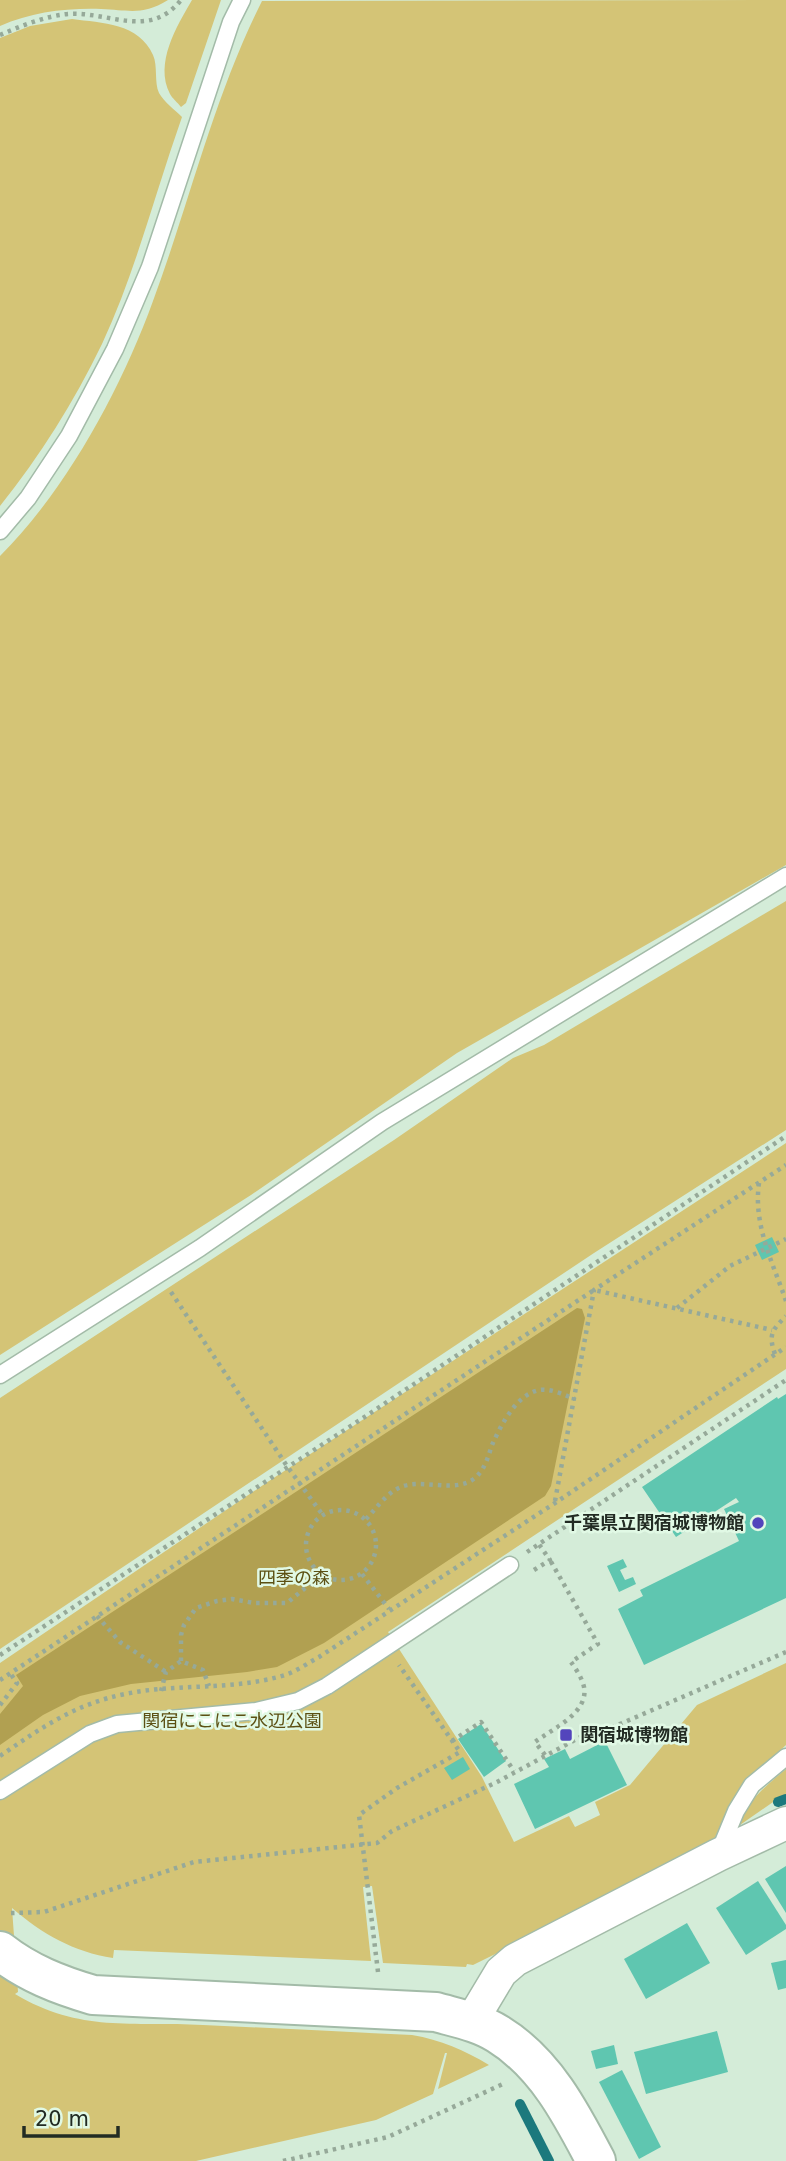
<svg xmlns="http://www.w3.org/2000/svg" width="786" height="2161" font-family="'DejaVu Sans','Noto Sans JP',sans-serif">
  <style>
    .green { fill: #d4c476 }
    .forest { fill: #b1a051 }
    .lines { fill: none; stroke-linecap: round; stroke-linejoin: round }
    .stream { stroke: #1c797d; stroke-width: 10 }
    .building { fill: #5fc6b0 }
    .service-casing { stroke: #a3bba8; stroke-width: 19 }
    .minor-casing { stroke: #a3bba8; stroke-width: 35 }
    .tertiary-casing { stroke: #a3bba8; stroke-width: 42 }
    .path { stroke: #96a999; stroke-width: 4.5; stroke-dasharray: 3.5 5; stroke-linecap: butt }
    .service { stroke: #fff; stroke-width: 16 }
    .minor { stroke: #fff; stroke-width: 32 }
    .tertiary { stroke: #fff; stroke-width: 38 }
    .poi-dot { fill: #5345bc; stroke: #e1f9e5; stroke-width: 2.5 }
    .labels { text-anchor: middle; stroke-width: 5; stroke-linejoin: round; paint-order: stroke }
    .poi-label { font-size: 18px; font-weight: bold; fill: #222b23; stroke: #e1f9e5; text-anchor: end }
    .park-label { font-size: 18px; fill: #5c5013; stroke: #e1f9e5 }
  </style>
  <rect width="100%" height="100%" fill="#d4ecd8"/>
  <g class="green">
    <path d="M0,0H168C142,16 129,10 101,9C66,8 32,12 0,26Z"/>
    <path d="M192,0H221L186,103L181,107C178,103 172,98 170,94C154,63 177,26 192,0Z"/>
    <path d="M786,0V865L457,1053L251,1195L0,1355V556C67,489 121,389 153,301C190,201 214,96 262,1Z"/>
    <path d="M72,19C102,23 139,23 153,55C158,66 154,82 159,93C164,102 175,110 182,117C155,193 136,271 102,344C74,402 40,456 0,506V38L30,26Z"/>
    <polygon points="786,901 786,1130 594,1253 0,1649 0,1398 394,1140 513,1058 544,1045"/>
    <path d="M786,1143V1369L388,1632L482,1777L514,1842L569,1816L575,1827L600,1815L595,1802L630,1785L697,1705L786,1663V1745L742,1785L712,1843L688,1859L473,1965L467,1964L466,1967L383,1963L372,1886L363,1887L371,1961L114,1950L113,1958C74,1952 42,1934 12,1908L18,1992L15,1994C80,2033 132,2021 203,2025C272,2028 342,2032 412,2035C441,2040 464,2050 489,2065L438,2089L447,2053H445L433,2094L376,2120L196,2161H0V1663L269,1481Z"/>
    <path d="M786,1769V1798L776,1800L740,1825C747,1800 766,1786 786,1769Z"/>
  </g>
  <polygon class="forest" points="577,1308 582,1309 585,1318 551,1486 545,1496 324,1643 277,1667 247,1672 131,1684 80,1696 43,1715 0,1745 0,1714 23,1686 16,1675"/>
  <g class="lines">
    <g class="stream">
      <polyline points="778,1802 786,1799"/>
      <polyline points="520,2104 549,2161"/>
    </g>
  </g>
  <g class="building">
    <polygon points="772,1237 779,1252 762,1260 755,1245"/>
    <polygon points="786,1394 786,1598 644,1665 618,1609 643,1596 640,1590 739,1541 724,1509 739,1502 736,1498 676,1537 642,1487 777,1397 778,1399"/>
    <polygon points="623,1559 627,1567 620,1570 625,1580 633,1577 636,1584 619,1592 607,1566"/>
    <polygon points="481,1724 506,1761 484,1777 458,1739"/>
    <polygon points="605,1741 627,1785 535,1829 514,1784 549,1767 544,1759 565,1749 570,1759"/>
    <polygon points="463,1757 470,1769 452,1780 444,1768"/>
    <polygon points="786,1866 786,1913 765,1879"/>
    <polygon points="758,1881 786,1925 786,1929 746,1955 716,1908"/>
    <polygon points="687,1923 710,1963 646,1999 624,1959"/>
    <polygon points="786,1960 786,1988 778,1990 771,1963"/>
    <polygon points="717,2031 728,2072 646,2094 634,2052"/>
    <polygon points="614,2045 618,2064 596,2069 591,2051"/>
    <polygon points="622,2070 661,2147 639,2159 599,2082"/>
  </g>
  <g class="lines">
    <defs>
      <g id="service">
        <polyline points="0,531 28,498 69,436 115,349 150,267 231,22 242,0"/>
        <polyline points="0,1375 200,1248 382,1122 786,876"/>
        <polyline points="0,1791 90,1734 117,1724 256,1711 298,1701 327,1686 510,1565"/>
        <polyline points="719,1852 736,1811 752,1785 786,1757"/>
      </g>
      <polyline id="minor" points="471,2022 501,1972 515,1960 718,1855 786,1823"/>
      <path id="tertiary" d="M0,1951C28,1973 59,1985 93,1995L436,2012C457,2018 479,2022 498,2034C545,2063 571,2113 596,2161"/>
    </defs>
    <use href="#service" class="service-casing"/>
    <use href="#minor" class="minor-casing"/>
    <use href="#tertiary" class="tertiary-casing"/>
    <g class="path">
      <path d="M0,35C21,26 45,16 68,14C109,11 149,40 181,0"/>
      <path d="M759,1183C753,1225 773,1263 786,1301"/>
      <polyline points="171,1292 287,1466 322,1514"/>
      <polyline points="677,1308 730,1266 786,1239"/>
      <path d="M775,1354C768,1335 772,1330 786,1316"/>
      <polyline points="555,1501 594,1290 786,1165"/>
      <circle cx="341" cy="1545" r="35"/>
      <path d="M366,1519C377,1508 386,1493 401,1487C423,1478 455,1494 475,1478C485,1469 488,1457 492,1445C501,1425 516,1395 539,1390C551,1388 564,1395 575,1399"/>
      <polyline points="527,1552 786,1380"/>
      <polyline points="534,1570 550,1560 538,1543"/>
      <polyline points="362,1574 389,1609"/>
      <polyline points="97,1616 120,1642 166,1672"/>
      <polyline points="0,1655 363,1418 786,1136"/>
      <polyline points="181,1661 181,1635 184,1625 196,1608 217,1601 232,1599 254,1603 287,1603 316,1579 319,1573"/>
      <polyline points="0,1680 594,1290 772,1330"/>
      <polyline points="161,1691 166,1672 181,1661 203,1670 209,1686"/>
      <polyline points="0,1705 17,1683 10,1673"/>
      <polyline points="452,1741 481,1722 514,1771"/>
      <path d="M545,1755L535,1742C552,1729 589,1713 584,1687C582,1678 576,1669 571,1662L598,1644L550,1560"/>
      <path d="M0,1756C41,1728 75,1704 125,1694C177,1683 233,1691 285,1675C297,1671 308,1663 319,1657L555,1503L786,1347"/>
      <polyline points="11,1913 44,1912 194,1862 377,1843 392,1831 497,1782 584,1735 604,1731 786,1652"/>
      <polyline points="378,1972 359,1815 397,1788 460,1752 399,1665"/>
      <polyline points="283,2161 388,2137 505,2083"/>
    </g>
    <use href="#service" class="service"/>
    <use href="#minor" class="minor"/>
    <use href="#tertiary" class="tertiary"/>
  </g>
  <g class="poi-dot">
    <circle cx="758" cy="1523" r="7"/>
    <rect x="559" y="1728" width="14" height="14" rx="3.5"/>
  </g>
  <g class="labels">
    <g class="poi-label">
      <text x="744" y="1529">千葉県立関宿城博物館</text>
      <text x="580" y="1741" text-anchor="start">関宿城博物館</text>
    </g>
    <g class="park-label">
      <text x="294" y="1584">四季の森</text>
      <text x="232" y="1727">関宿にこにこ水辺公園</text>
    </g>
  </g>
  <path d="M24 2126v10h94v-10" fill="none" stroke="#222b23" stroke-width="3.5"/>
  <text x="35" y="2126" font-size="21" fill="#222b23" stroke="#e1f9e5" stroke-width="5" paint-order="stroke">20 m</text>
</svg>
